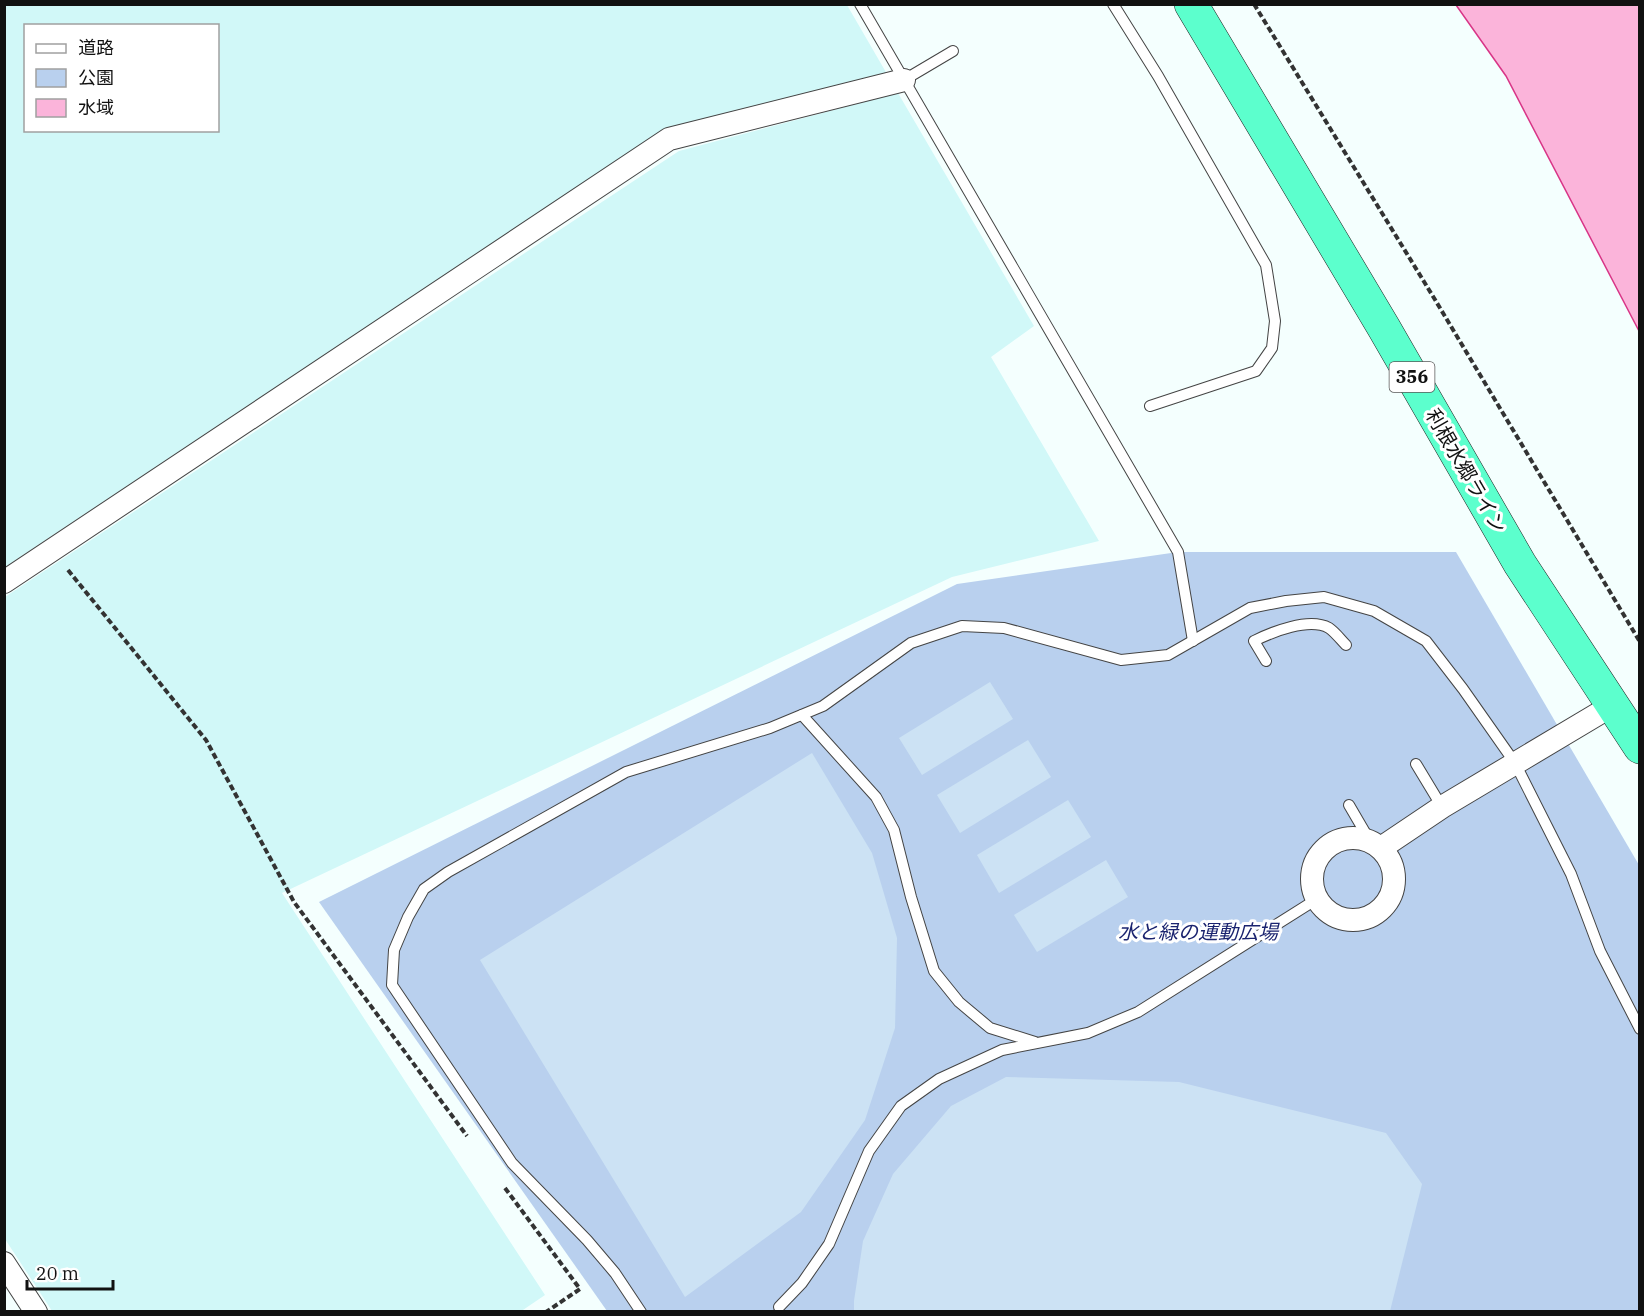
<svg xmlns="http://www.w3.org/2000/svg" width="1644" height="1316" font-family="'IBM Plex Serif','Noto Sans JP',serif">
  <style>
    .farmland { fill: #d1f8f8; fill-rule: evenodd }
    .green { fill: #b9d0ee }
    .pitch { fill: #cce2f4 }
    .water { fill: #fbb4da; stroke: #d83587; stroke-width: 1.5 }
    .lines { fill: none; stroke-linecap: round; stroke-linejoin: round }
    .service-casing { stroke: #444; stroke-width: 12 }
    .minor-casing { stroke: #444; stroke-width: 24 }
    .trunk-casing { stroke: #222; stroke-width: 34 }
    .path { stroke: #333; stroke-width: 4; stroke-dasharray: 6 3; stroke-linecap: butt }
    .service { stroke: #fff; stroke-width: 10 }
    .minor { stroke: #fff; stroke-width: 22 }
    .trunk { stroke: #5cffcd; stroke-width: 33 }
    .labels { text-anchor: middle; stroke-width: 6; stroke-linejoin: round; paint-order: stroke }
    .shield { fill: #fff; stroke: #585858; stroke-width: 1.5 }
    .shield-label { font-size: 18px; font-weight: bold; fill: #111 }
    .street-label { font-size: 20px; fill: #111; stroke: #fff }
    .park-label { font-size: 20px; font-style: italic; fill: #1a236f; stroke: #fff }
  </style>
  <rect width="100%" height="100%" fill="#f4fffe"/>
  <g class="farmland">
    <path d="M4,5H847L887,74L664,129L5,567ZM26,26H218V130H26Z"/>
    <polygon points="898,93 1034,326 991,357 1099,541 952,577 282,893 545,1295 520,1312 52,1311 5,1239 5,597 679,151"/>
  </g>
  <polygon class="green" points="1178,552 1456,552 1639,865 1639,1311 607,1311 319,902 957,584"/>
  <g class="pitch">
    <polygon points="990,682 1013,719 922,775 899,738"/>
    <polygon points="1028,740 1051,777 960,833 937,795"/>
    <polygon points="812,753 872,853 897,938 895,1028 865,1120 801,1212 685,1297 480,960"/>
    <polygon points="1068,800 1091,837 999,893 977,855"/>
    <polygon points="1106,860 1128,897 1037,952 1014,915"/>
    <polygon points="1006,1077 1179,1082 1386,1133 1422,1184 1390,1311 854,1311 854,1301 863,1241 893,1174 951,1106"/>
  </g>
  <polygon class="water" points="1456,5 1639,5 1639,331 1506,76"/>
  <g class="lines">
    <defs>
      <g id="service">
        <polyline points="860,4 1178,552 1193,641"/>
        <polyline points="1113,4 1158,76 1266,265 1275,321 1272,348 1256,371 1150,406"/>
        <polyline points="904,80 953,51"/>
        <path d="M1266,661L1254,641C1272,632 1309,617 1329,628C1335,632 1341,640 1346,645"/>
        <polyline points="802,715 876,797 894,830 911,897 934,971 959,1002 990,1028 1035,1042"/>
        <polyline points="1416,764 1442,807"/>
        <polyline points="1349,805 1370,841"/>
        <polyline points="779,1307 802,1283 829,1244 869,1151 901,1106 939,1079 1002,1050 1088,1033 1138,1012 1317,899"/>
        <polyline points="641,1312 615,1273 587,1240 512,1163 392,985 394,950 408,917 424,889 448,872 626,772 770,728 823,706 911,643 962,626 1004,628 1121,660 1168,655 1250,608 1286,601 1324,597 1374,611 1426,641 1463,689 1515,763 1571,874 1600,951 1640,1029"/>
      </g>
      <g id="minor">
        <polyline points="4,582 669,139 904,80"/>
        <circle cx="1353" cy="879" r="41"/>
        <polyline points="1381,848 1442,807 1613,705"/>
        <polyline points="4,1263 36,1312"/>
      </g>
      <polyline id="trunk" points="1191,4 1384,328 1520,564 1640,747"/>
    </defs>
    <use href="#service" class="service-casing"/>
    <use href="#minor" class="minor-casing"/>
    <use href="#trunk" class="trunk-casing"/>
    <g class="path">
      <polyline points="1254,4 1434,298 1640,642"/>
      <polyline points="68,570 206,740 294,902 467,1136"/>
      <polyline points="505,1188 580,1289 546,1312"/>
    </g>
    <use href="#service" class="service"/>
    <use href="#minor" class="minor"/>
    <use href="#trunk" class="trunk"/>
  </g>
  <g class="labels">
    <rect class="shield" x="1389.5" y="362" width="45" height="30" rx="4.5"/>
    <g class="shield-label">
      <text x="1412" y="383">356</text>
    </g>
    <g class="street-label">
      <text transform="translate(1466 471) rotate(60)" y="7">利根水郷ライン</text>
    </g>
    <g class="park-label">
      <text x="1198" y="939">水と緑の運動広場</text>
    </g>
  </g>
  <rect width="1644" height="1316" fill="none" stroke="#111111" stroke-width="12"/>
  <rect x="24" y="24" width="195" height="108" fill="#ffffff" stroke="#a0a0a0" stroke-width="1.5"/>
  <rect x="36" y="44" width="30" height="9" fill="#ffffff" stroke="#a0a0a0" stroke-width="1.5"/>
  <text x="78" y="54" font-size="18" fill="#111111">道路</text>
  <rect x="36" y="69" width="30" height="18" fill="#b9d0ee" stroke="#a0a0a0" stroke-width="1.5"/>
  <text x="78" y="84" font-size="18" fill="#111111">公園</text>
  <rect x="36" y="99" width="30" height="18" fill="#fbb4da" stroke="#a0a0a0" stroke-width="1.5"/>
  <text x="78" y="114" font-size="18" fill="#111111">水域</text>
  <path d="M27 1280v9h86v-9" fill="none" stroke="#111111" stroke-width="3"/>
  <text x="36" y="1280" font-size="18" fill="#111111" stroke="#ffffff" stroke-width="4.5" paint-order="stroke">20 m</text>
</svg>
